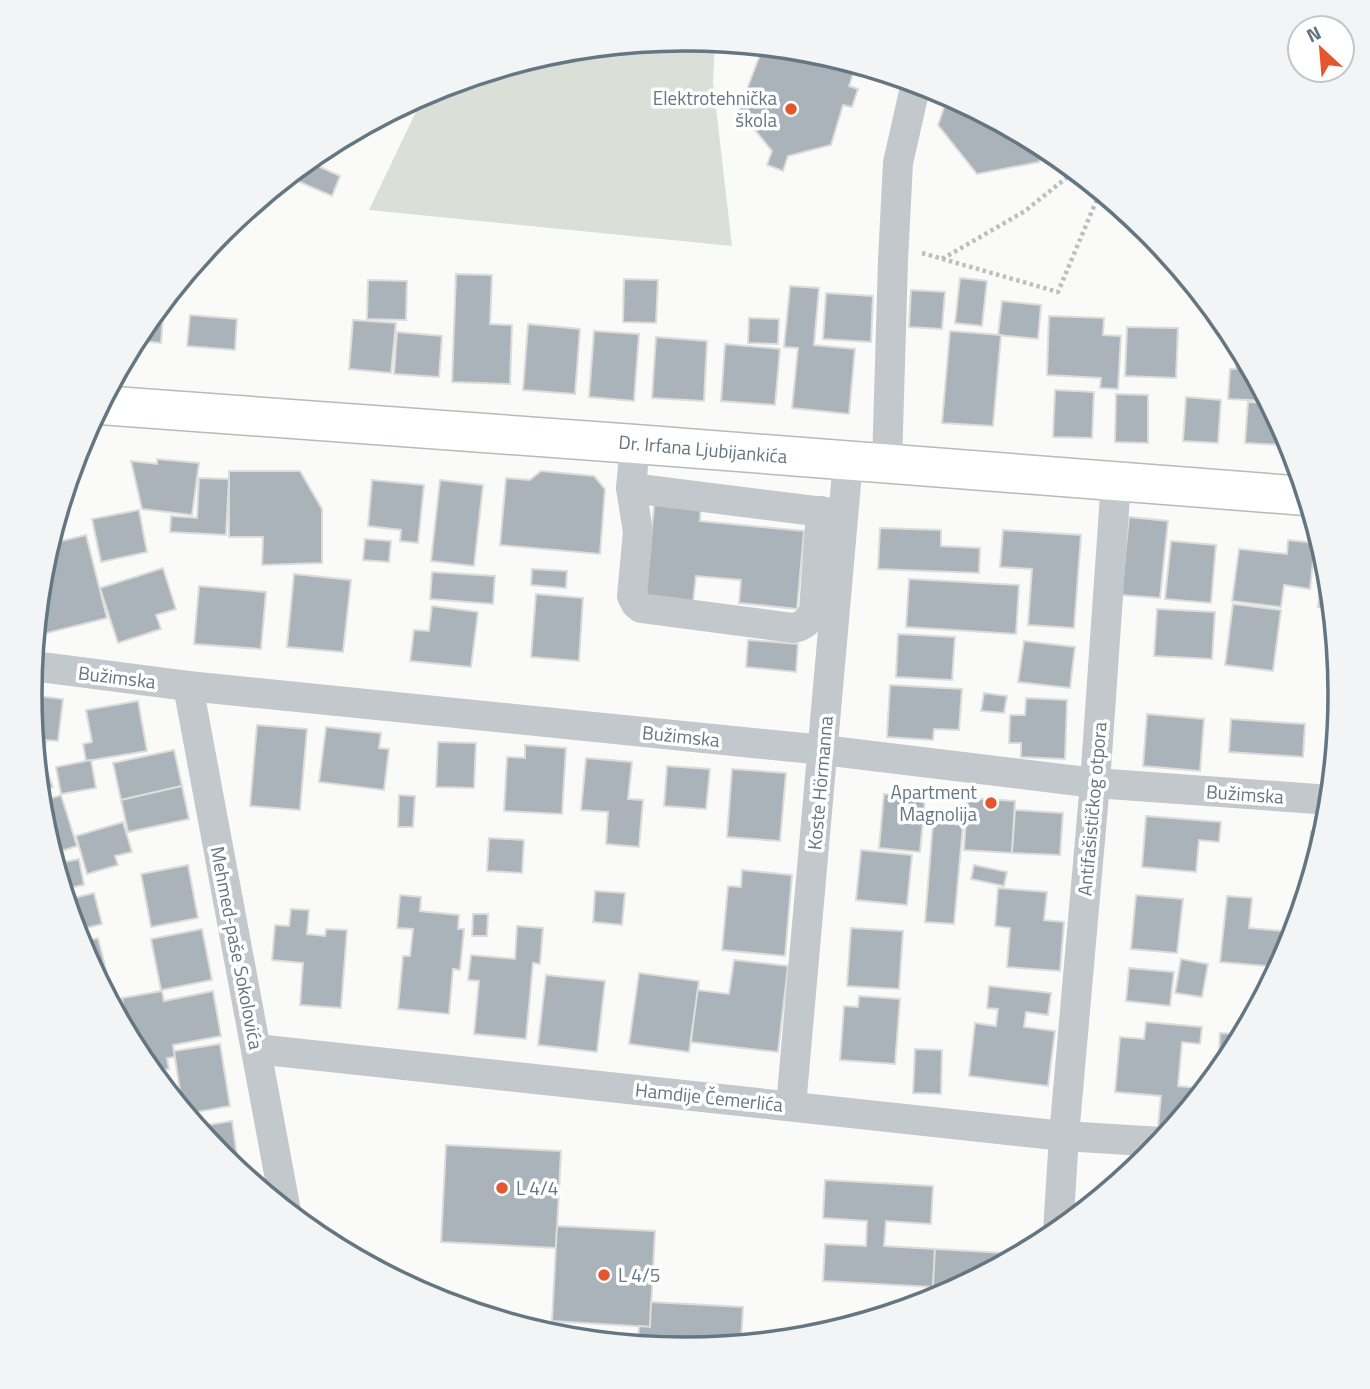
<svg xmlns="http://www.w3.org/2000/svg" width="1370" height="1389" font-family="'Titillium Web',sans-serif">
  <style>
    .green { fill: #dadfd7 }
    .building { fill: #aab3b9; stroke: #dcdcda; stroke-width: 2 }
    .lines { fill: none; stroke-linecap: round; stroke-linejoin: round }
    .major-casing { stroke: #b5babe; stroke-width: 41 }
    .path { stroke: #bbbfc2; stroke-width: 4.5; stroke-dasharray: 3.5 3.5; stroke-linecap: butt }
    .minor { stroke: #c3c8cc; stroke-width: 30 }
    .major { stroke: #fff; stroke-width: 38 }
    .poi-dot { fill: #e4572e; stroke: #fff; stroke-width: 2.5 }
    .labels { text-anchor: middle; stroke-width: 7; stroke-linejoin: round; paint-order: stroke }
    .poi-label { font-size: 19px; fill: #657683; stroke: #fff; text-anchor: end }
    .street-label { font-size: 19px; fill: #657683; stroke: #fff }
    .rim { fill: none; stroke: #657683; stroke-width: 3.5 }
  </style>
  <rect width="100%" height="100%" fill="#fafaf8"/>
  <polygon class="green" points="685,39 715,42 713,82 732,246 369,210 424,95 435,89 558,52"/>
  <g class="building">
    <polygon points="763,47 813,52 856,65 849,86 858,89 852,107 843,105 831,145 788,156 783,171 767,165 772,151 739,110"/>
    <polygon points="948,96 1045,147 1039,162 977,174 938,125"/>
    <polygon points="307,161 340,176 332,196 288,177"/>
    <polygon points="456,274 492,275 490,324 512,325 510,384 452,382"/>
    <polygon points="960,278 987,281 982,326 955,323"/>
    <polygon points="624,279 658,280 656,323 623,322"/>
    <polygon points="368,280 407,281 406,320 367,319"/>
    <polygon points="790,286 819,288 814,345 855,349 849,414 792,408 798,348 784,347"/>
    <polygon points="911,290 945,292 942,329 909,327"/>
    <polygon points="826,293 873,296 871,342 823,339"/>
    <polygon points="1002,301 1041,305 1038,339 998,335"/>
    <polygon points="152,315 163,316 161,343 141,341 142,328"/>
    <polygon points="190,315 237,319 235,350 187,346"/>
    <polygon points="1049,316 1104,318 1103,335 1121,336 1118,389 1100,388 1101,378 1047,375"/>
    <polygon points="749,318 779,319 778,344 748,343"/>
    <polygon points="353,320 396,323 391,373 349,369"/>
    <polygon points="528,324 580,329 575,394 523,390"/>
    <polygon points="1127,327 1178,328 1176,378 1125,376"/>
    <polygon points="594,331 639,334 634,401 589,397"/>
    <polygon points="950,331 1001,335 993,426 942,423"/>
    <polygon points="397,332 442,336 439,377 394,374"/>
    <polygon points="656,337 707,341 704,401 652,398"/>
    <polygon points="725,344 780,349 775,405 721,401"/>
    <polygon points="1237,356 1244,356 1267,401 1228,399 1230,369 1236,369"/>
    <polygon points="1055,390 1094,392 1092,438 1053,437"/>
    <polygon points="1116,394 1148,395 1148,443 1115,442"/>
    <polygon points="1186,397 1221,400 1218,443 1183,441"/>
    <polygon points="1248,402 1269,403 1283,431 1282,445 1245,443"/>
    <polygon points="157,459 199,463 192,515 142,509 131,461 157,464"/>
    <polygon points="229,471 300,471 322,509 322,563 262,565 263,537 229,537"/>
    <polygon points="541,471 594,476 605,489 600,554 500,545 506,478 530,480"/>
    <polygon points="199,478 229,479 226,535 170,532 171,516 197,518"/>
    <polygon points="372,480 424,485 418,543 400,541 401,530 368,526"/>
    <polygon points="440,480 483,485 474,566 431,561"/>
    <polygon points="655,497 701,501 700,521 804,531 797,609 739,603 741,580 696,576 693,602 645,597"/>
    <polygon points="139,510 147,552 101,562 92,519"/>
    <polygon points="1129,517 1168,521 1160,598 1121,595"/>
    <polygon points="880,528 941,530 941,546 980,548 979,573 878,569"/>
    <polygon points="1003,530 1081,535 1074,628 1028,625 1032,569 1000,567"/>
    <polygon points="86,535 107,618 35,636 41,582 50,580 44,560 49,544"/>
    <polygon points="365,539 391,541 389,562 363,560"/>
    <polygon points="1288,540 1315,543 1310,589 1284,585 1281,607 1232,601 1239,549 1287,554"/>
    <polygon points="1171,541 1216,545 1211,603 1165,599"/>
    <polygon points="1323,554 1328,567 1332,608 1318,607"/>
    <polygon points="163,568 176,609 156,615 161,629 118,643 100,588"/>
    <polygon points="532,569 567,571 566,588 531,585"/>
    <polygon points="432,572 495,576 493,604 430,599"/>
    <polygon points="294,574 351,580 343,652 287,647"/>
    <polygon points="909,579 1019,585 1016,634 906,627"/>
    <polygon points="199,586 266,592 261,649 194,644"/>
    <polygon points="536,594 583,598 579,661 531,657"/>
    <polygon points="1233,604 1281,610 1273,671 1225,665"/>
    <polygon points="432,606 478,612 471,667 410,661 414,630 429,631"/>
    <polygon points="1157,609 1215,612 1212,659 1154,656"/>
    <polygon points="898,634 955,637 952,680 896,677"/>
    <polygon points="748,640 798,644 796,672 746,667"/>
    <polygon points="1024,641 1075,647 1070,688 1018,682"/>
    <polygon points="890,685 962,689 959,730 934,729 933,740 887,737"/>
    <polygon points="984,693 1007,696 1004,713 981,711"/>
    <polygon points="30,695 63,699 58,741 46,740 44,761 36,760"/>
    <polygon points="1026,698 1067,700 1065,759 1021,757 1021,743 1009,743 1010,715 1025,715"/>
    <polygon points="138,701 147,751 86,761 83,744 92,742 86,710"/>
    <polygon points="1147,714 1204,719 1200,771 1143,766"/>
    <polygon points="1231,719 1305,724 1303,757 1229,752"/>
    <polygon points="257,725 307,729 300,810 250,806"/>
    <polygon points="326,727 381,733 379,748 389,749 384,790 319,782"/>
    <polygon points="438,742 476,743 474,788 436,787"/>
    <polygon points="525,745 566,748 562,814 504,811 507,757 525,758"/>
    <polygon points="174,750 182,786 121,800 113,763"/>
    <polygon points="586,758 632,762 628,799 643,800 639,847 606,844 608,812 581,810"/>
    <polygon points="91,760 96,788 61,794 56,767"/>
    <polygon points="44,764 53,787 39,792 37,767"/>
    <polygon points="667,766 710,769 706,809 664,806"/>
    <polygon points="732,769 786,773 780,841 727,837"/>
    <polygon points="182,786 189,819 128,832 121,800"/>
    <polygon points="884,794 925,797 920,852 879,848"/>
    <polygon points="61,795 77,846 52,854 42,822 40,802"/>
    <polygon points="399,795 415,796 413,827 398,827"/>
    <polygon points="967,798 1015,801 1012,853 964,850"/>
    <polygon points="1015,810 1063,813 1060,855 1012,853"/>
    <polygon points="1146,816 1221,822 1219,842 1199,840 1196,872 1142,867"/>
    <polygon points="123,822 132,852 115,856 118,865 87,874 76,836"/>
    <polygon points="933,822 963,825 954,924 925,922"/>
    <polygon points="1311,831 1325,832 1306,892"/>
    <polygon points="489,838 524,840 522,873 487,871"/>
    <polygon points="861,850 912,855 907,905 856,900"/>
    <polygon points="79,859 84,885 63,889 55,864"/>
    <polygon points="188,865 198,918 151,927 141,874"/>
    <polygon points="974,865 1007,872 1004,886 971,879"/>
    <polygon points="742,870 792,875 785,956 722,950 728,886 741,887"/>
    <polygon points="998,888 1047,892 1044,920 1064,922 1060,971 1007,967 1010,928 995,926"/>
    <polygon points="595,891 625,893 622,925 593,922"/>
    <polygon points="94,893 102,924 75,931 66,900"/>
    <polygon points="400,895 421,897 420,911 459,915 458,929 464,929 460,970 453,969 449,1014 398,1009 403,956 410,956 413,929 397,928"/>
    <polygon points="1136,895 1183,899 1177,953 1131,949"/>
    <polygon points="1227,896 1252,898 1249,928 1283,931 1279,967 1220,962"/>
    <polygon points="291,909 309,910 307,934 325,936 326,929 347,930 341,1008 300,1005 303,963 272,960 275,925 289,926"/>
    <polygon points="473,914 488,914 487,936 472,936"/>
    <polygon points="517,926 543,928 540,964 533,963 526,1039 474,1034 479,981 468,980 471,955 515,959"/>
    <polygon points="851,928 903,931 899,989 847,986"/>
    <polygon points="202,929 212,980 161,990 151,939"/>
    <polygon points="98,938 113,997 108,998 79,943"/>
    <polygon points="1181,959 1208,964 1202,997 1175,993"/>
    <polygon points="734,960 788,966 778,1052 691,1042 697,990 729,994"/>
    <polygon points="1129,968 1174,972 1170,1006 1126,1001"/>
    <polygon points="639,973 699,981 689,1052 629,1044"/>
    <polygon points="546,975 605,981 597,1052 538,1045"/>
    <polygon points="989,986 1051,993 1048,1015 1026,1012 1024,1027 1055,1031 1048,1086 969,1076 975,1023 996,1026 998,1009 987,1008"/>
    <polygon points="162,991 164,1001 213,991 221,1036 173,1045 175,1057 167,1058 169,1069 151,1072 137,1053 134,1037 129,1037 122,998"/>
    <polygon points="859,996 900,999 895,1064 840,1060 844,1006 858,1007"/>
    <polygon points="1146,1022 1202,1027 1200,1044 1182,1042 1178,1086 1198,1088 1197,1099 1173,1128 1158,1127 1161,1096 1115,1092 1120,1037 1144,1039"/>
    <polygon points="1220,1033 1243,1034 1230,1059 1218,1073"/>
    <polygon points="220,1044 230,1106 186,1114 183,1111 174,1051"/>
    <polygon points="915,1049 942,1050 941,1094 913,1093"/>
    <polygon points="232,1121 239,1170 237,1171 221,1158 196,1127"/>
    <polygon points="446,1145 561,1151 556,1248 441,1242"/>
    <polygon points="825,1180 933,1186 931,1224 886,1221 884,1246 935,1249 933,1287 823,1281 825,1244 866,1246 867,1221 823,1218"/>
    <polygon points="557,1226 655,1231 650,1327 552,1321"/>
    <polygon points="935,1249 1021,1254 956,1289 933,1287"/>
    <polygon points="651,1302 743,1307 741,1344 685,1350 638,1345 639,1326 650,1327"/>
  </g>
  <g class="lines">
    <defs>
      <polyline id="major" points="100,405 635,444 1306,496"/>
    </defs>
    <use href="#major" class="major-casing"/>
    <g class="path">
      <polyline points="922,253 1058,292 1100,192"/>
      <polyline points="942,259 1025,211 1075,171"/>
    </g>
    <g class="minor">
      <path d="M635,444L631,488L638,532L632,596L636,604L641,608L793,628C804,626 809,621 814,611L821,511"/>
      <polyline points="887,464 893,260 898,163 916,83"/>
      <polyline points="631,488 839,514"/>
      <polyline points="33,666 188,686 823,750 1095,783 1330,800"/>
      <polyline points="188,686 286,1211"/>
      <polyline points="256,1049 1064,1136 1161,1142"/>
      <polyline points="791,1106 848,461"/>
      <polyline points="1058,1232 1064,1136 1095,783 1116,481"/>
    </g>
    <use href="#major" class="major"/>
  </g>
  <g class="poi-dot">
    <circle cx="791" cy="109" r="7"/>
    <circle cx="991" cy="803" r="7"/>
    <circle cx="502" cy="1188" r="7"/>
    <circle cx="604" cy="1275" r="7"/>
  </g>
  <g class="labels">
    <g class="poi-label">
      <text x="777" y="105">Elektrotehnička<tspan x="777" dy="22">škola</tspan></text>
      <text x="977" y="799">Apartment<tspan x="977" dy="22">Magnolija</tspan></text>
      <text x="516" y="1195" text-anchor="start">L 4/4</text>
      <text x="618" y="1282" text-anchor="start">L 4/5</text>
    </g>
    <g class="street-label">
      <text transform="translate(703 449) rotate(5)" y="7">Dr. Irfana Ljubijankića</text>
      <text transform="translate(117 677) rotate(7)" y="7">Bužimska</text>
      <text transform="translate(681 736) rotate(6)" y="7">Bužimska</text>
      <text transform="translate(820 783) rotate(-85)" y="7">Koste Hörmanna</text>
      <text transform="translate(1245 794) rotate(4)" y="7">Bužimska</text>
      <text transform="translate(1092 809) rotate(-85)" y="7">Antifašističkog otpora</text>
      <text transform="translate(237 948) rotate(79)" y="7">Mehmed-paše Sokolovića</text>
      <text transform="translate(709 1097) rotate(6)" y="7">Hamdije Čemerlića</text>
    </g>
  </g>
  <path d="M0 0H1370V1389H0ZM42 694a643 643 0 1 1 1286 0a643 643 0 1 1-1286 0Z" fill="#f3f4f5" fill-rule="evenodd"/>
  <path class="rim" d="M42 694a643 643 0 1 1 1286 0a643 643 0 1 1-1286 0Z"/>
  <g transform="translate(1321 49) rotate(334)"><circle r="33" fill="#ffffff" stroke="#c1c8cd" stroke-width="2"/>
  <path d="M0-5L12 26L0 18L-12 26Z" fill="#e4572e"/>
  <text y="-10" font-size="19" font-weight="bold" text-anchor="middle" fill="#657683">N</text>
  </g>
</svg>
